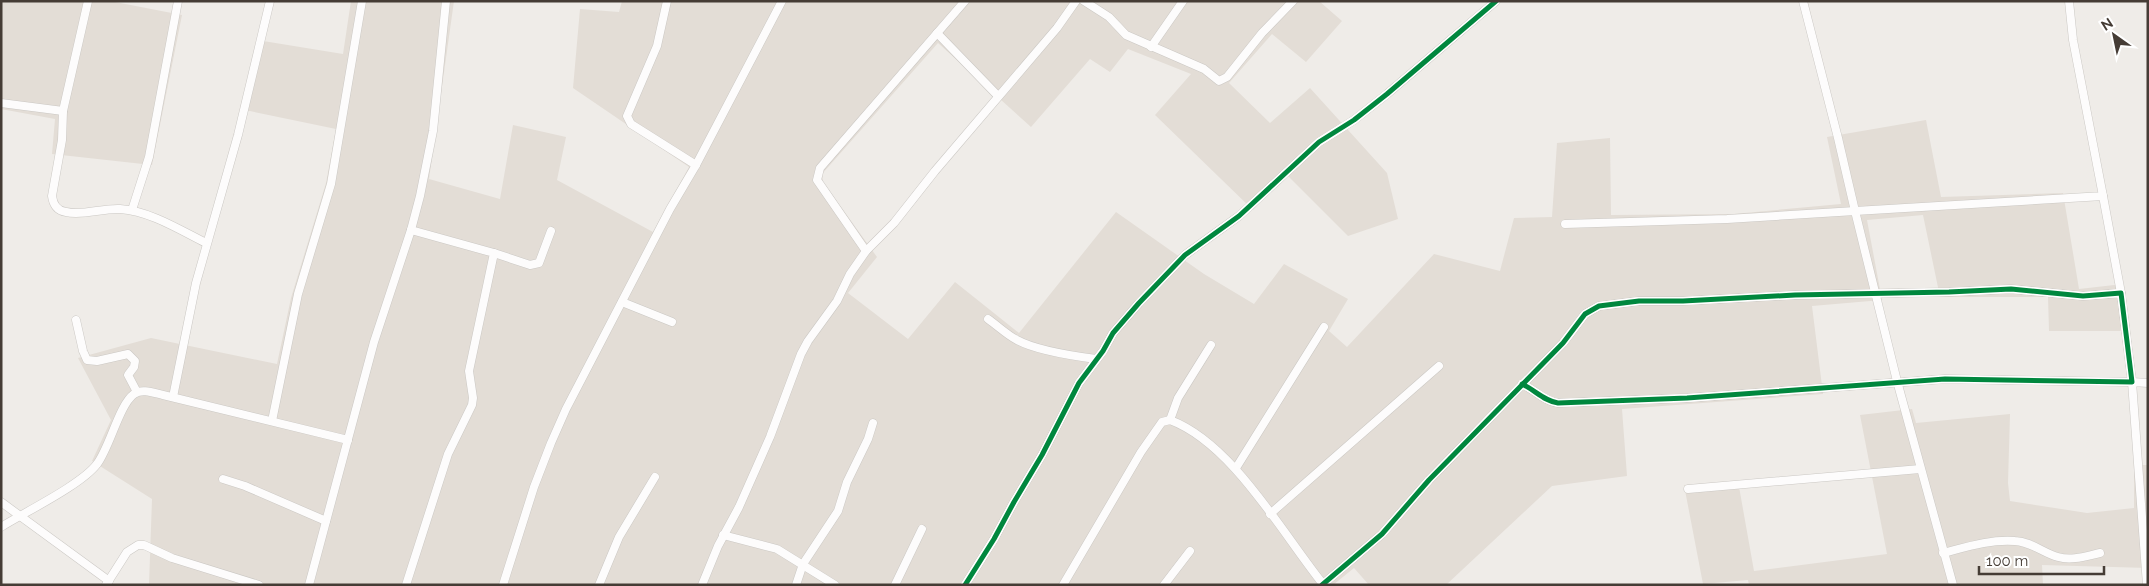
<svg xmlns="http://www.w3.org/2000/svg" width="2149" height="586" font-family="Raleway,sans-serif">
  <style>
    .residential { fill: #e3ddd6 }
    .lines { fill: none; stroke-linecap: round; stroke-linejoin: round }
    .street-casing { stroke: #cbc8c4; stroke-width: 9 }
    .street { stroke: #fdfcfc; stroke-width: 8 }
    .cycleway-casing { stroke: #fff; stroke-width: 8 }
    .cycleway { stroke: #00873e; stroke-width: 5 }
  </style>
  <rect width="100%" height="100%" fill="#efece8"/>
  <g class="residential">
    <polygon points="1,1 110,1 182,15 152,165 52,154 55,119 1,109"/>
    <polygon points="351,1 454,1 429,179 500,199 513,125 566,137 557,180 653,232 689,167 573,88 580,9 619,12 622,1 1319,1 1342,21 1306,62 1272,34 1229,83 1270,123 1310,88 1387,173 1398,219 1348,236 1287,175 1253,210 1155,115 1191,74 1128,49 1110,72 1090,59 1031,127 938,43 822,174 823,182 877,257 848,293 908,339 955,282 1019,333 1116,212 1204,274 1254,304 1284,264 1348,299 1329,331 1347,347 1434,254 1500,271 1514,218 1552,217 1557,143 1610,138 1611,215 1733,214 1841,204 1827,137 1926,120 1941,197 2063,193 2079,289 2123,284 2130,331 2049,331 2048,297 1940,297 1923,215 1867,220 1882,300 1812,306 1823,394 1622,409 1627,476 1552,486 1446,585 1369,585 1354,568 1333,585 149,585 152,499 92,461 111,420 78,358 151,338 277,364 291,298 326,183 336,129 240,109 257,40 343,54"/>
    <polygon points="1912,409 1916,423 2010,414 2008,483 2010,501 2087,513 2134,508 2134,465 2148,465 2148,568 2042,565 2043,585 1749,585 1748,580 1703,584 1684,485 1738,481 1754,571 1887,554 1860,415"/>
  </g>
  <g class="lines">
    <defs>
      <g id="street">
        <polyline points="667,1 657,46 627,116 631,124 696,165"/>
        <polyline points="1084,1 1109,17 1126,35 1204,69 1219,81 1227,77 1262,33 1293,1"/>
        <polyline points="1803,1 1838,138 1855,211 2103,196 2073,40 2069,1"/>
        <polyline points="937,33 998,96"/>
        <polyline points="1151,47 1183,1"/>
        <polyline points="1,103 63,111 88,1"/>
        <path d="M63,111L62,140L52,196C53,204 57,211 66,212C83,216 102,208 120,209C150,211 180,230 206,243"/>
        <polyline points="2103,196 2121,293"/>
        <polyline points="132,210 149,157 178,1"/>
        <polyline points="1565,224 1727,219 1855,211 1897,381 1953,585"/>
        <polyline points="866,251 817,180 820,168 965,1"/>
        <polyline points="494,253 530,265 539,263 551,231"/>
        <polyline points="622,302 672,322"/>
        <path d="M988,319C998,326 1007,335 1017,340C1037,351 1073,356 1096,359"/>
        <polyline points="76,320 83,351 87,360 97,361 128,354 135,361 134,367 128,375 137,392"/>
        <polyline points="173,397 196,283 238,135 270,1"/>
        <polyline points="1170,420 1178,398 1211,345"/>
        <polyline points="272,421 298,294 331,184 362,1"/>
        <polyline points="1236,468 1324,327"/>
        <polyline points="223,479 245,486 326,521"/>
        <polyline points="1688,489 1920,469"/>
        <polyline points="1,502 109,581"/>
        <polyline points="1270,514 1439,366"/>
        <path d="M1,527C25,512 81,485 97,464C110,447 119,405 134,394C142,388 154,393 163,395L348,440"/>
        <polyline points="723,535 777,549 835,585"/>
        <path d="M1943,553C1966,547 1991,539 2015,541C2032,542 2043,553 2058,557C2072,561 2086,556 2100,553"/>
        <polyline points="106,585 127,552 138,545 144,545 172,558 259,585"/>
        <polyline points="309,585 374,342 411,230 420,196 433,131 446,1"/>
        <polyline points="406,585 448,454 472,405 473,398 469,371 494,253 411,230"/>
        <polyline points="503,585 534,487 551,443 566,409 670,209 696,165 782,1"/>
        <polyline points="599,585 619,537 655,477"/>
        <polyline points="702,585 718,546 739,507 770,437 801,354 808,341 837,301 850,274 866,251 894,223 935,171 1057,28 1076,1"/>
        <polyline points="796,585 803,564 838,511 847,482 868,439 873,423"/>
        <polyline points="895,585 922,529"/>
        <polyline points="965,585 994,539 1014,502 1042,455 1079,383 1103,351 1113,333 1139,303 1185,255 1239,216 1319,142 1354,120 1387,94 1496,1"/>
        <path d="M1063,585L1141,452L1162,422L1170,420C1232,443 1282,533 1323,584"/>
        <polyline points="1164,585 1190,551"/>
        <path d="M1322,585L1382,534L1429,480L1563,343L1585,314L1599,306L1639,301H1683L1795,295L1949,292L2011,289L2083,296L2121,293L2132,382L1945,379L1687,398L1558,403C1544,401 1535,390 1522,384"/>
        <polyline points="2147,585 2132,382 2148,383"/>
      </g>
    </defs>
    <use href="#street" class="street-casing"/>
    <use href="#street" class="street"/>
    <defs>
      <g id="cycleway">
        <polyline points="965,585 994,539 1014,502 1042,455 1079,383 1103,351 1113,333 1139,303 1185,255 1239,216 1319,142 1354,120 1387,94 1496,1"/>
        <path d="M1322,585L1382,534L1429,480L1563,343L1585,314L1599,306L1639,301H1683L1795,295L1949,292L2011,289L2083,296L2121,293L2132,382L1945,379L1687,398L1558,403C1544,401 1535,390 1522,384"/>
      </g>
    </defs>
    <use href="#cycleway" class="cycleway-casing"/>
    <use href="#cycleway" class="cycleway"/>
  </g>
  <rect width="2149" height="586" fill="none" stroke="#453c35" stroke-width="5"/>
  <g transform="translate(2114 35) rotate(327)" stroke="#ffffff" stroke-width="4" paint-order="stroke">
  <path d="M0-4L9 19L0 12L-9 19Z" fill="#453c35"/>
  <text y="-8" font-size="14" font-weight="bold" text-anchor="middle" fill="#453c35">N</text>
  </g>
  <path d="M1979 566v8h125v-8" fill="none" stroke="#453c35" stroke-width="2.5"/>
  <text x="1986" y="566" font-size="15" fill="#453c35" stroke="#ffffff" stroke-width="4" paint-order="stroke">100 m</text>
</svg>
